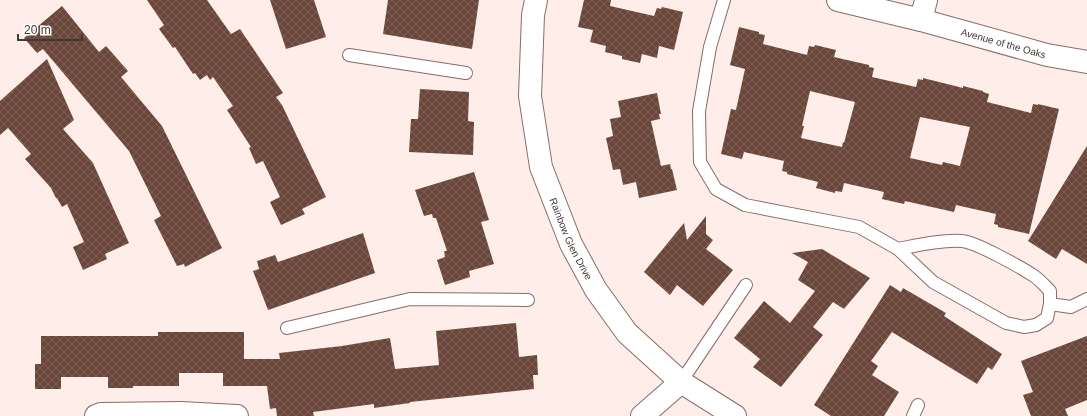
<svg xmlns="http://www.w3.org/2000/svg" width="1087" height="416" font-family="Helvetica,sans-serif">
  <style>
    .building { fill: url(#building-cross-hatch); fill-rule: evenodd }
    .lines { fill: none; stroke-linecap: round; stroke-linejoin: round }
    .lane-casing { stroke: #866e66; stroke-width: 14 }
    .street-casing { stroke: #866e66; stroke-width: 24 }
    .secondary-casing { stroke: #866e66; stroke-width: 24 }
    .lane { stroke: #fff; stroke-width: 12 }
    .street { stroke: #fff; stroke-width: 22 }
    .secondary { stroke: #fff; stroke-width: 22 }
    .labels { text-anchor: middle; stroke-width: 4; stroke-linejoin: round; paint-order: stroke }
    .street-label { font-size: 10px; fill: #433935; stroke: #fff }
  </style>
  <defs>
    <pattern id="building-cross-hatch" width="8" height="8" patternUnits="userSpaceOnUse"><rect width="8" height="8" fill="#6a473a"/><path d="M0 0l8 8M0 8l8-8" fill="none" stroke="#7d6055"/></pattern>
  </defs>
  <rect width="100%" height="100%" fill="#feede8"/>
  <g class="building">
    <polygon points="147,0 207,0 231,34 240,29 283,93 276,97 282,105 326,197 302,209 305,214 281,225 270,202 280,197 263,161 256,164 249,148 251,147 227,110 233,106 213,77 210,80 207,75 200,80 195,73 193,74 175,47 173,48 159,29 164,25"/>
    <polygon points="270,0 314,0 326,37 286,49"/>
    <polygon points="388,0 479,0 472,49 383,34"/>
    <polygon points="584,0 611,0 610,6 654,16 657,8 661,9 662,7 683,12 674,50 659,46 657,58 642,54 640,63 622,59 622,56 605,52 606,46 590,42 593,30 578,27"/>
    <polygon points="62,6 99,52 106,46 128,71 121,77 162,126 222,248 185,267 184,264 177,266 154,220 161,216 129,151 43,49 37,53 24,38"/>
    <path d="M739,27L759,32V34L765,35L763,44L807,55L809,46L814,47L815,45L836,50L834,57L869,65V67L874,68L872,77L916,87L918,79L923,80V78L963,88V86L983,91V92L989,94L987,102L1031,113L1033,104L1038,105V104L1059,109L1029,234L998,227V225L994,224L996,214L956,205L954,212L905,201L904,204L882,199L884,192L844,183L842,192L835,191V193L816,188L818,182L787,174V172L782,171L784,161L744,152L742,159L721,154L731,109L736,110L745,69L730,65ZM810,91L855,102L844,143L843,142L842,147L801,138L804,126H802ZM920,117L970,127L960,166L943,162L942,165L910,158Z"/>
    <polygon points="47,59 74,120 63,129 93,163 129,243 105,254 107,259 83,270 73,247 84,242 67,204 62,207 57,198 56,198 51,188 25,159 31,154 8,128 0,135 0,101"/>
    <polygon points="420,89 469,92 468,121 474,122 473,155 409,152 411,119 418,119"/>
    <polygon points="657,93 661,114 659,114 660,119 651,121 661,166 670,164 671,169 672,169 677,190 639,198 636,182 623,185 620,169 613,170 606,138 613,136 610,119 621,117 618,101"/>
    <polygon points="1087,146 1087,264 1062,249 1056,259 1028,241"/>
    <polygon points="474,172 489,220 481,222 494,264 469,271 470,277 445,285 437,260 445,257 444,251 447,251 436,218 433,218 432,214 424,216 415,190"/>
    <polygon points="706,216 706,234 713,240 706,249 733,270 703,306 677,285 670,295 644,272 684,223 687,240"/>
    <polygon points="363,233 375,273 268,310 253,271 259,269 257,261 275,255 278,262"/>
    <polygon points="822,249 870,278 844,309 833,302 813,327 823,335 781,387 753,367 760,359 734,338 764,301 790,323 815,291 798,280 808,262 792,253"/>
    <polygon points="890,285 901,292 903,288 946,313 944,316 1002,354 992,370 988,367 977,384 892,332 871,361 878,366 872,375 899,392 884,416 831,416 814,405"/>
    <polygon points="516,323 519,357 537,355 538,375 533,375 534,389 410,402 410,403 374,408 374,404 313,412 314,416 277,416 276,408 270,409 267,386 223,386 223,373 179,373 179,386 133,386 133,388 108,388 108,377 61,377 61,389 35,389 35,364 41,364 41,336 158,336 158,332 244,332 244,359 280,359 279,353 342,346 390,338 395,369 439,365 436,331"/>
    <polygon points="1087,336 1087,400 1065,409 1068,416 1031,416 1023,395 1033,392 1021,361"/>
  </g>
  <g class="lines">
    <defs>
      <g id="lane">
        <path d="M724,0L710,47L699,111L700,162L716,189L745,205L859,227L898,249L933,282L1006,323L1024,327L1036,325L1047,318L1050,304V291C1045,286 1040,280 1034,276C1022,268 976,242 962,241C941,240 919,245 898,249"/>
        <polyline points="349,55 466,73"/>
        <polyline points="1050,304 1071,307 1087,299"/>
        <polyline points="287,328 410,299 528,300"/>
        <polyline points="681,382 746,285"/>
        <polyline points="913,416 918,405"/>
      </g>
      <g id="street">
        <polyline points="921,20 926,0"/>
        <polyline points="96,416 101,414 181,413 237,416"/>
        <polyline points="642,416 681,382"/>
      </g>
      <g id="secondary">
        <path id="s1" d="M536,0L533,15L530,96L541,167L571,244L596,290L627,333L681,382L735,416"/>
        <path id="s2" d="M838,0L921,20L1047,55L1087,62"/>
      </g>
    </defs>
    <use href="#lane" class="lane-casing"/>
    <use href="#street" class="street-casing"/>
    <use href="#secondary" class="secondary-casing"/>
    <use href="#lane" class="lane"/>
    <use href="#street" class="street"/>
    <use href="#secondary" class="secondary"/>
  </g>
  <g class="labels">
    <g class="street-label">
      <text dy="4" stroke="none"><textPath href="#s2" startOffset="171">Avenue of the Oaks</textPath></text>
      <text dy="4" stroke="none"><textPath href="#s1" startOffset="246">Rainbow Glen Drive</textPath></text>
    </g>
  </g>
  <path d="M18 34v6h64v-6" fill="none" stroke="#433935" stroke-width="2"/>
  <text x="24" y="34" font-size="12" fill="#433935" stroke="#ffffff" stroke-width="3" paint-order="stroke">20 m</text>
</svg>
